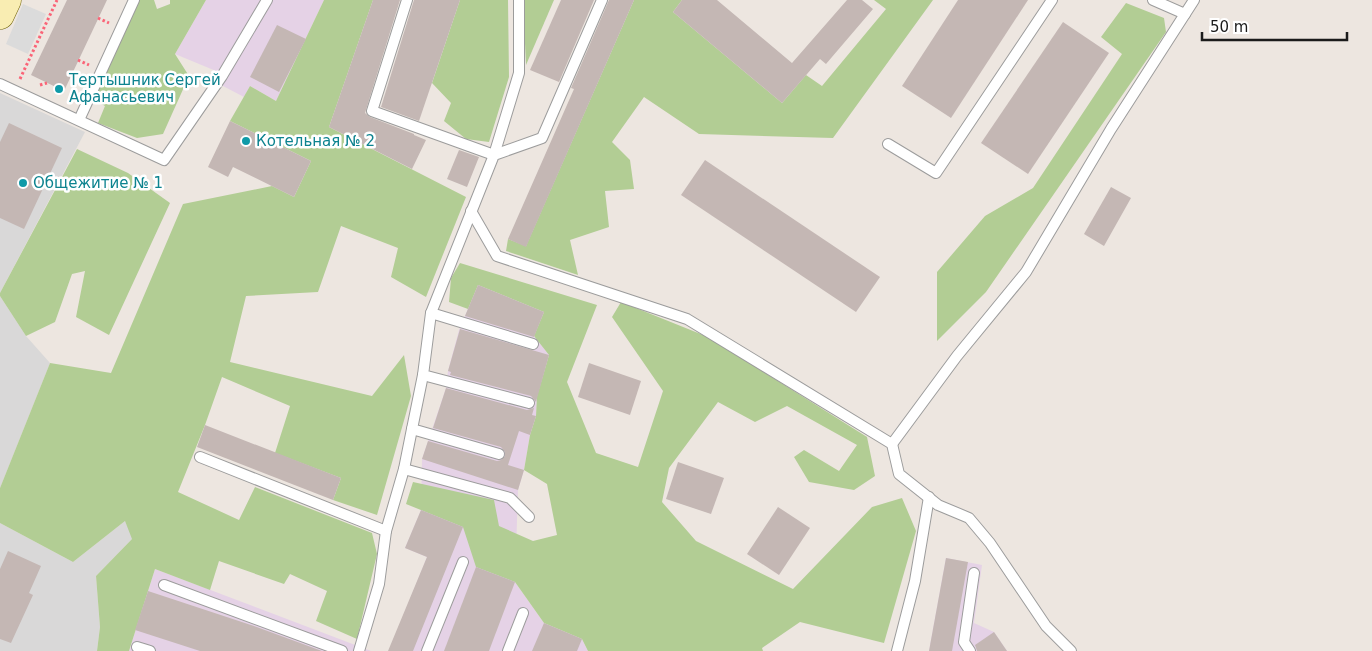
<svg xmlns="http://www.w3.org/2000/svg" width="1372" height="651" font-family="'DejaVu Sans',sans-serif">
  <style>
    .residential { fill: #d9d8d8 }
    .industrial { fill: #e5d2e6 }
    .forest { fill: #b2cd94 }
    .parking { fill: #dbdbdb }
    .building { fill: #c4b7b4 }
    .lines { fill: none; stroke-linecap: round; stroke-linejoin: round }
    .lane-casing { stroke: #9c9c9c; stroke-width: 12 }
    .secondary-casing { stroke: #706304; stroke-width: 29 }
    .path { stroke: #fa6477; stroke-width: 3; stroke-dasharray: 2.5 2.5; stroke-linecap: butt }
    .lane { stroke: #fff; stroke-width: 10 }
    .secondary { stroke: #f9edb2; stroke-width: 28 }
    .culture-dot { fill: #0f9aa8; stroke: #fff; stroke-width: 2 }
    .labels { text-anchor: middle; stroke-width: 5; stroke-linejoin: round; paint-order: stroke }
    .culture-label { font-size: 15px; fill: #0d838f; stroke: #fff; text-anchor: start }
  </style>
  <rect width="100%" height="100%" fill="#ede6e0"/>
  <g class="residential">
    <polygon points="0,93 85,132 0,293"/>
    <polygon points="0,296 26,336 50,363 0,488"/>
    <polygon points="125,521 133,538 96,576 100,627 97,651 0,651 0,523 73,562"/>
  </g>
  <g class="industrial">
    <polygon points="206,0 324,0 276,101 250,86 244,97 223,86 216,71 175,54"/>
    <polygon points="478,285 544,312 534,336 549,355 537,396 536,416 530,435 524,470 518,490 515,582 544,623 582,639 588,651 389,651 427,557 405,548 421,510 422,459 446,388 448,371 459,330"/>
    <polygon points="946,558 982,565 974,623 994,632 1007,651 929,651"/>
    <polygon points="155,569 371,651 129,651"/>
  </g>
  <g class="forest">
    <polygon points="139,0 154,0 157,9 170,4 170,0 206,0 175,54 189,76 163,134 137,138 98,123 105,106 93,99"/>
    <polygon points="324,0 373,0 329,127 466,197 426,297 391,277 398,248 341,226 318,292 246,296 230,362 372,396 404,355 411,396 377,515 333,500 341,478 275,453 290,406 222,377 205,425 178,492 239,520 255,487 372,533 377,554 357,639 316,621 327,591 290,574 284,584 219,561 210,590 155,569 129,651 97,651 100,627 96,576 132,539 125,521 73,562 0,523 0,488 50,363 111,373 183,204 272,186 294,197 311,161 230,121 250,86 276,101"/>
    <polygon points="460,0 508,0 509,77 489,142 466,139 444,121 451,103 432,83"/>
    <polygon points="523,0 554,0 526,65"/>
    <polygon points="634,0 682,0 673,12 782,103 806,75 822,86 886,9 874,0 933,0 833,138 699,134 644,97 612,142 630,160 634,189 605,191 609,227 570,240 578,275 506,251 508,239 526,246"/>
    <polygon points="1126,3 1164,18 1166,32 986,292 937,341 937,272 985,216 1033,188 1122,54 1101,37"/>
    <polygon points="77,149 128,173 170,203 109,335 76,317 85,271 72,274 55,322 26,336 0,296 0,293"/>
    <polygon points="460,263 597,305 567,382 596,453 638,467 663,391 612,317 621,302 708,337 867,437 875,476 854,490 809,482 794,457 804,450 839,471 857,445 787,406 755,422 718,402 669,468 662,502 696,541 793,589 872,507 902,498 916,531 884,643 800,622 762,648 763,651 588,651 582,639 544,623 515,582 476,567 463,527 406,504 413,482 494,500 499,526 533,541 557,535 547,484 524,470 530,435 536,416 537,396 549,355 534,336 544,312 478,285 468,309 449,302 451,278"/>
  </g>
  <polygon class="parking" points="23,4 46,14 28,54 6,44"/>
  <g class="building">
    <polygon points="67,0 107,0 64,91 31,75"/>
    <polygon points="373,0 400,0 365,113 370,117 414,134 414,135 426,140 412,169 329,127"/>
    <polygon points="414,0 460,0 419,121 381,107"/>
    <polygon points="561,0 594,0 559,82 530,70"/>
    <polygon points="609,0 634,0 526,247 508,239 574,89 571,88"/>
    <polygon points="682,0 717,0 792,63 847,0 862,0 873,9 826,64 820,59 782,103 673,12"/>
    <polygon points="958,0 1028,0 951,118 902,86"/>
    <polygon points="1063,22 1109,53 1028,174 981,143"/>
    <polygon points="277,25 306,39 279,92 250,77"/>
    <polygon points="230,121 311,161 294,197 233,167 228,177 208,167"/>
    <polygon points="9,123 62,148 24,229 0,218 0,142"/>
    <polygon points="459,150 479,157 467,187 447,179"/>
    <polygon points="705,160 880,277 856,312 681,195"/>
    <polygon points="1111,187 1131,198 1104,246 1084,234"/>
    <polygon points="478,285 544,312 534,337 465,316"/>
    <polygon points="460,329 549,355 536,402 531,396 450,375 451,372 448,371"/>
    <polygon points="589,363 641,381 630,415 578,397"/>
    <polygon points="446,388 527,410 534,408 532,415 536,416 530,435 519,431 508,465 524,470 518,490 422,459 428,441 497,461 501,460 505,456 505,452 501,447 433,428"/>
    <polygon points="205,425 341,478 333,500 197,447"/>
    <polygon points="678,462 724,478 711,514 666,499"/>
    <polygon points="778,507 810,528 779,575 747,554"/>
    <polygon points="421,510 463,527 413,651 388,651 427,557 405,548"/>
    <polygon points="8,551 41,566 29,593 33,595 11,643 0,639 0,569"/>
    <polygon points="946,558 968,562 952,651 929,651"/>
    <polygon points="476,567 515,582 489,651 444,651"/>
    <polygon points="148,591 254,626 322,651 200,651 135,630"/>
    <polygon points="544,623 582,639 577,651 532,651"/>
    <polygon points="994,632 1007,651 977,651 975,645"/>
  </g>
  <g class="lines">
    <defs>
      <g id="lane">
        <polyline points="407,0 372,111 494,155 519,73 519,0"/>
        <polyline points="1153,0 1185,14"/>
        <polyline points="0,84 164,160 222,76 267,0"/>
        <polyline points="79,120 134,0"/>
        <polyline points="888,144 936,173 1052,0"/>
        <polyline points="471,211 497,256 687,319 892,444 899,474 938,505 969,518 990,543 1046,626 1071,651"/>
        <polyline points="431,313 423,375 529,403"/>
        <polyline points="533,344 431,313 494,155 542,138 602,0"/>
        <polyline points="423,375 412,429 499,454"/>
        <polyline points="412,429 404,469 510,498 529,517"/>
        <polyline points="892,444 957,356 1026,272 1111,129 1194,0"/>
        <polyline points="200,457 386,531 404,469"/>
        <polyline points="164,585 342,651"/>
        <polyline points="137,647 150,651"/>
        <polyline points="359,651 379,584 386,531"/>
        <polyline points="427,651 463,562"/>
        <polyline points="508,651 523,613"/>
        <polyline points="897,651 915,581 929,497"/>
        <polyline points="970,651 964,642 974,573"/>
      </g>
      <polyline id="secondary" points="0,15 7,0"/>
    </defs>
    <use href="#lane" class="lane-casing"/>
    <use href="#secondary" class="secondary-casing"/>
    <g class="path">
      <polyline points="98,18 109,23"/>
      <polyline points="78,60 89,65"/>
      <polyline points="20,79 57,0"/>
      <polyline points="40,85 47,83"/>
    </g>
    <use href="#lane" class="lane"/>
    <use href="#secondary" class="secondary"/>
  </g>
  <g class="culture-dot">
    <circle cx="59" cy="89" r="5"/>
    <circle cx="246" cy="141" r="5"/>
    <circle cx="23" cy="183" r="5"/>
  </g>
  <g class="labels">
    <g class="culture-label">
      <text x="69" y="85">Тертышник Сергей<tspan x="69" dy="17">Афанасьевич</tspan></text>
      <text x="256" y="146">Котельная № 2</text>
      <text x="33" y="188">Общежитие № 1</text>
    </g>
  </g>
  <path d="M1202 32v8h145v-8" fill="none" stroke="#1b1b1b" stroke-width="2.5"/>
  <text x="1210" y="32" font-size="15" fill="#1b1b1b" stroke="#ffffff" stroke-width="4" paint-order="stroke">50 m</text>
</svg>
